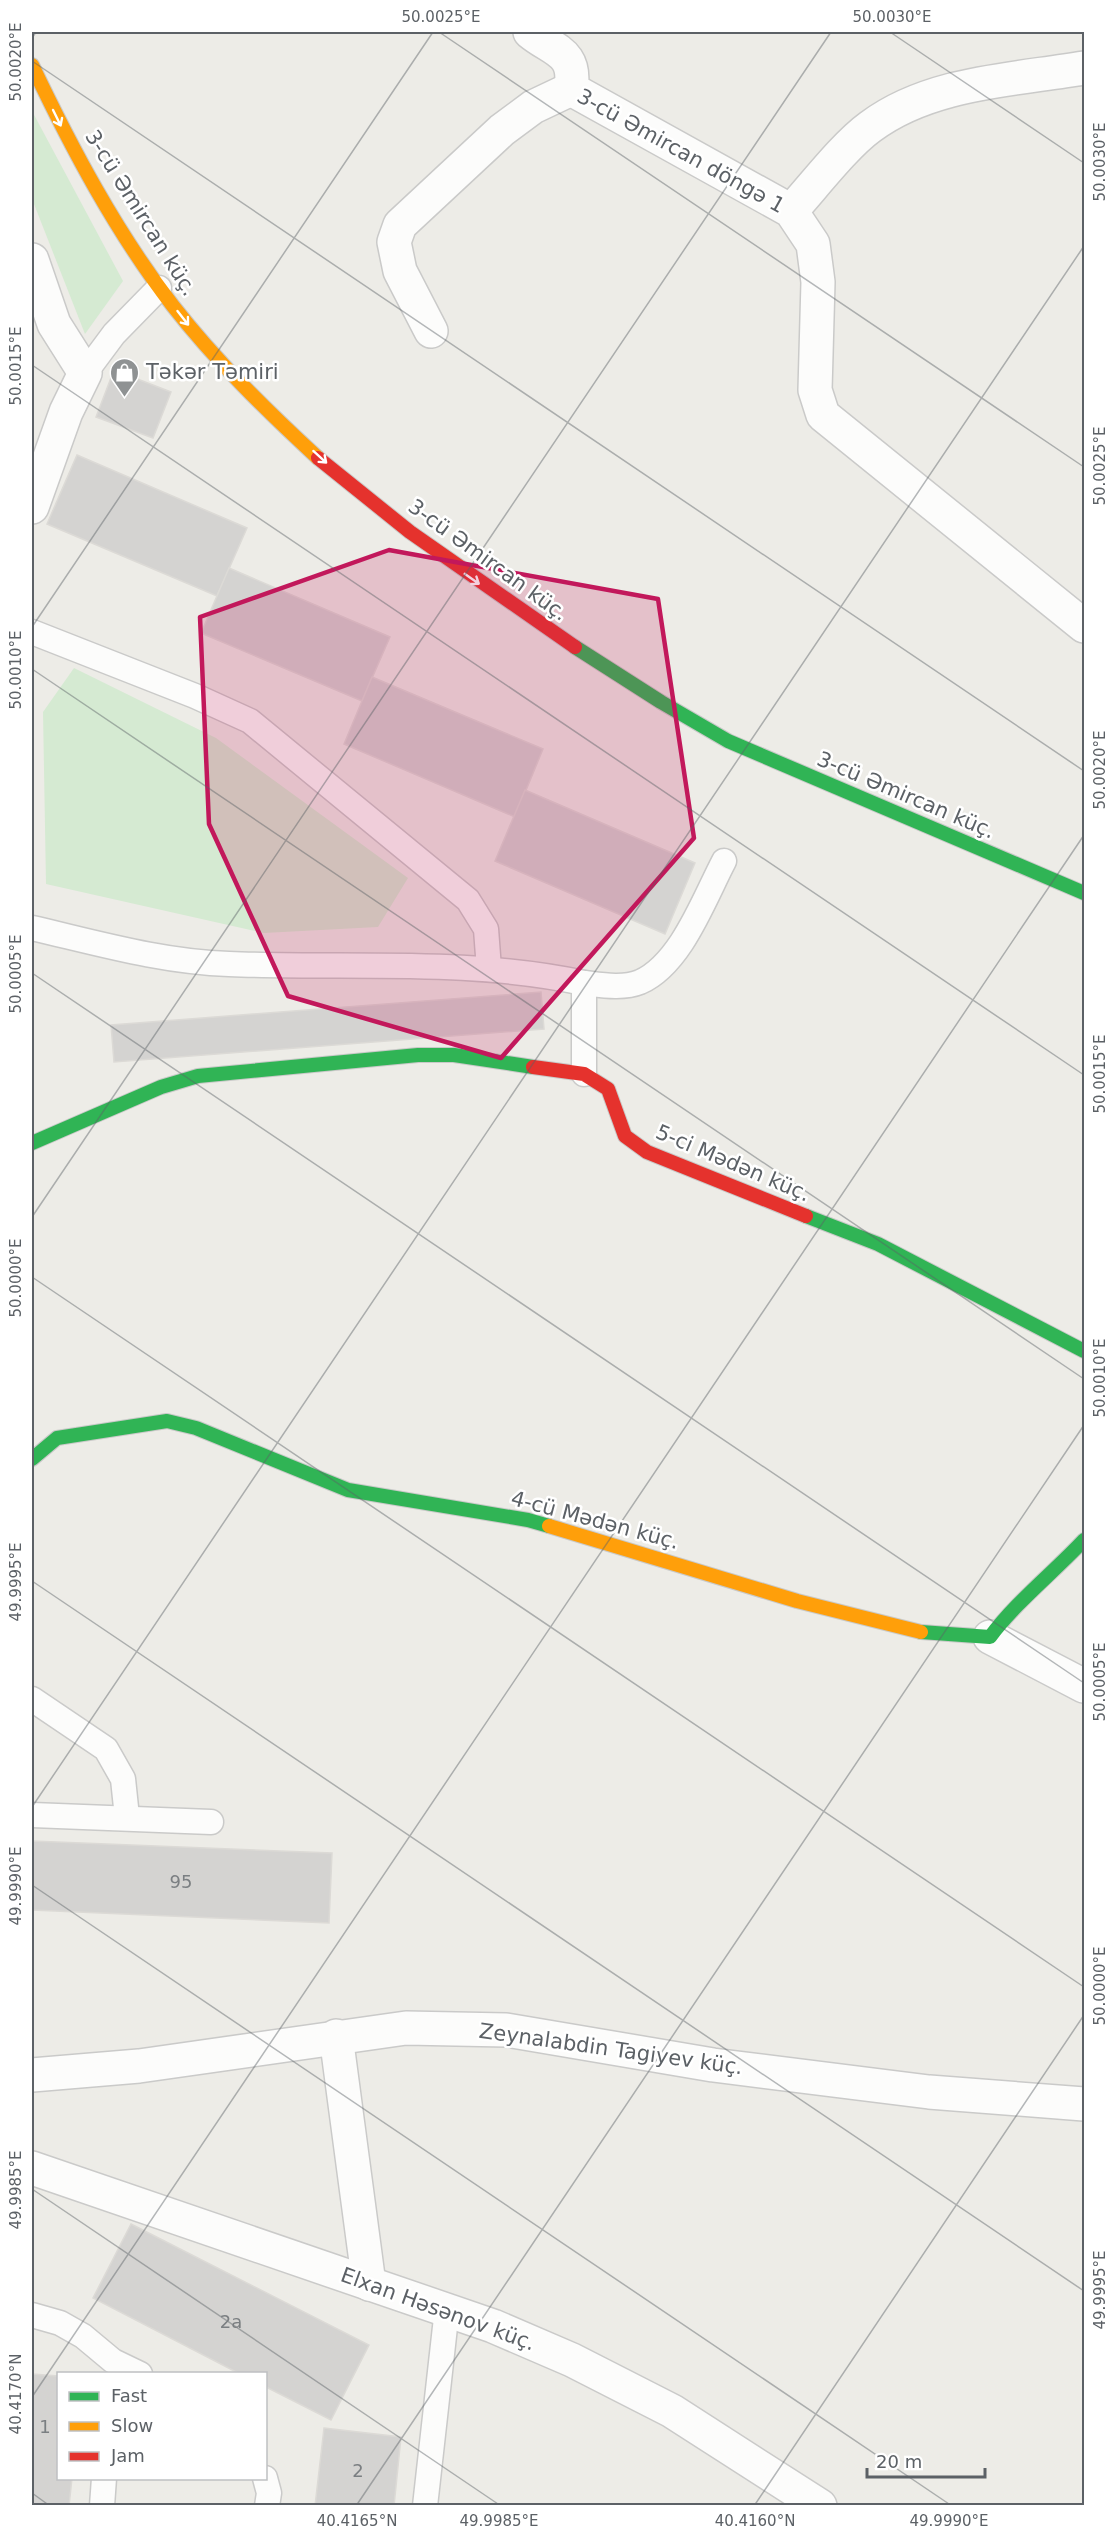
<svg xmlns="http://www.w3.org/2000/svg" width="1116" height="2537" font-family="'DejaVu Sans',sans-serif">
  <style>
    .green { fill: #d5ead2 }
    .building { fill: #d4d3d1; stroke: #dcdad6; stroke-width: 1.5 }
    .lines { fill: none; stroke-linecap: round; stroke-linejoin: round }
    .lane-casing { stroke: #cacac9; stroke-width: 27 }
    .street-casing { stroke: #cacac9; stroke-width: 36 }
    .fast-casing { stroke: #c9c9c8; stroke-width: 16 }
    .slow-casing { stroke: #c9c9c8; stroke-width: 16 }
    .jam-casing { stroke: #c9c9c8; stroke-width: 16 }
    .lane { stroke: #fcfcfb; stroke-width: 24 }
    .street { stroke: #fcfcfb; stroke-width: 33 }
    .fast { stroke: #30b455; stroke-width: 14 }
    .slow { stroke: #ff9f0a; stroke-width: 14 }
    .jam { stroke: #e5322d; stroke-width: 14 }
    .oneway { stroke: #fff }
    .marked { fill: #c2185b; fill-opacity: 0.2; stroke: #c2185b; stroke-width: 4.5; stroke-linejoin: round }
    .ticks { fill: none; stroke: #5c6166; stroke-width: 1.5; stroke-opacity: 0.45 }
    .labels { text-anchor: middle; stroke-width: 5; stroke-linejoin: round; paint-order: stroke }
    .number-label { font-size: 18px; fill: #7b7f82 }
    .street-label { font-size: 21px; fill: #5c6166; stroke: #fff }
    .poi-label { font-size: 21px; fill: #5c6166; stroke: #fff; text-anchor: start }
    .neatline { fill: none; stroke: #5c6166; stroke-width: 2 }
    .ticks-label { font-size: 15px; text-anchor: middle; fill: #5c6166 }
  </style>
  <rect width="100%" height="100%" fill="#edece7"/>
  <g class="green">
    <polygon points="32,111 123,281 85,334 32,199"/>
    <polygon points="74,668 216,738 408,878 378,927 264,933 46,884 43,712"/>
  </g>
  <g class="building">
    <polygon points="114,370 171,392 153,438 96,417"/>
    <polygon points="77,455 247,528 217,596 47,524"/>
    <polygon points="229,568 390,637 362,701 201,633"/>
    <polygon points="372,677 543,749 515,817 344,744"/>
    <polygon points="525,790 695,863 665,934 495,861"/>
    <polygon points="541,992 544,1029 114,1062 111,1025"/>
    <polygon points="32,1841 332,1853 329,1923 32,1910"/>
    <polygon points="131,2224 369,2345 331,2420 266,2387 266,2374 240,2374 93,2298"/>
    <polygon points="32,2374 58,2376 58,2478 72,2478 69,2506 32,2506"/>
    <polygon points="324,2428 401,2437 394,2506 315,2506"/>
  </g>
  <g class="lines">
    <defs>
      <g id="lane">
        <polyline points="85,373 114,334 159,288"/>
        <polyline points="32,632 195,696 250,721 468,900 486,929 489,969"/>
        <path d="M32,928C97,943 162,962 229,964C347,969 468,958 584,983V1074"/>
        <path d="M584,983C601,985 623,989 640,982C681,964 704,899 724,861"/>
        <polyline points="32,1699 106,1749 123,1779 127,1817"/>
        <polyline points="32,1815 211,1822"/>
        <polyline points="32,2315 60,2323 83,2336 113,2361 140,2374"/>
        <polyline points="265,2478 269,2493 267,2506"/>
        <polyline points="102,2506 104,2478"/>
        <polyline points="425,2506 447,2309"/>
      </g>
      <g id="street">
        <path d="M530,32C553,51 577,51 571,89L791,211L813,244L818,282L815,390L823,415L1084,626"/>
        <path d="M791,211C813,187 844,146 870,127C930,82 1013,80 1084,68"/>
        <polyline points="32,260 54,324 85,373 66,412 32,507"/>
        <polyline points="431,331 400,271 394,242 400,225 502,130 533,107 571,89"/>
        <polyline points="990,1637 1084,1686"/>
        <polyline points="336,2036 369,2284"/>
        <polyline points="32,2075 139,2066 406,2028 506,2030 713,2065 929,2092 1084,2104"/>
        <polyline points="32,2168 493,2326 572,2360 672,2411 820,2506"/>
      </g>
      <g id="fast">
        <polyline points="575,647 661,702 728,741 1084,893"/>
        <polyline points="32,1143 161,1087 198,1076 418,1055 454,1055 533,1067"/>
        <polyline points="806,1216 878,1244 1084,1351"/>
        <polyline points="32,1459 57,1438 167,1421 196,1428 348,1490 528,1520 549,1526"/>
        <path d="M921,1632L990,1637C1017,1601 1053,1573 1084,1540"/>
      </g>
      <g id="slow">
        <path d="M32,65C72,149 116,232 173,306C216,361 266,410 318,458"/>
        <polyline points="549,1526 797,1601 921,1632"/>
      </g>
      <g id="jam">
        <polyline points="318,458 410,532 575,647"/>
        <polyline points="533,1067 584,1074 608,1089 625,1136 647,1152 806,1216"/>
      </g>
    </defs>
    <use href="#lane" class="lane-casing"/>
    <use href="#street" class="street-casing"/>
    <use href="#fast" class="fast-casing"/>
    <use href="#slow" class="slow-casing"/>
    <use href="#jam" class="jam-casing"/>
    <use href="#lane" class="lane"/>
    <use href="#street" class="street"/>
    <use href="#fast" class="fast"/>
    <use href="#slow" class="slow"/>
    <use href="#jam" class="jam"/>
  </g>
  <defs><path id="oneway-shaft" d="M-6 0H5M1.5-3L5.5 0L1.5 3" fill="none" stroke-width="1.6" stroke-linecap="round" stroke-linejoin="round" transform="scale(1.5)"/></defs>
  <g class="oneway">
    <use href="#oneway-shaft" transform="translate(57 118) rotate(64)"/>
    <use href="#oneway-shaft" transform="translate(183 318) rotate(52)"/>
    <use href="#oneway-shaft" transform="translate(320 457) rotate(42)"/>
    <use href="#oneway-shaft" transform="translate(472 579) rotate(35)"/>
  </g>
  <path class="marked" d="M389,550L658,599L694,838L501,1058L288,996L209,824L200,617Z"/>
  <path class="ticks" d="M439,32L1084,467M890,32L1084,163M32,38L36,32M32,61L1084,771M32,365L1084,1075M32,627L433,32M32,669L1084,1379M32,973L1084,1683M32,1217L831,32M32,1277L1084,1987M32,1581L1084,2291M32,1807L1084,246M32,1885L952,2506M32,2189L501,2506M32,2397L1084,835M32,2493L50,2506M356,2506L1084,1425M754,2506L1084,2015"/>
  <defs>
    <symbol id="shop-pin" viewBox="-11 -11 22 30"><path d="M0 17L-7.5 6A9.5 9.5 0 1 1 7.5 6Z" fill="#8f9293" stroke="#fff"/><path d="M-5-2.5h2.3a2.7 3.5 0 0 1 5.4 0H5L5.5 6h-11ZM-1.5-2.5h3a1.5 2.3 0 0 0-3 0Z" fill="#fff"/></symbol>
  </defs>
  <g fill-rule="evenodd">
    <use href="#shop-pin" x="108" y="356" width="33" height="45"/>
  </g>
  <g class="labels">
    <g class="number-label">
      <text x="181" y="1888">95</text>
      <text x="231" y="2328">2a</text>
      <text x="45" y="2433">1</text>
      <text x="358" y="2477">2</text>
    </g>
    <g class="street-label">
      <text transform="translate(681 151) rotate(29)" y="7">3-cü Əmircan döngə 1</text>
      <text transform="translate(141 213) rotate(58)" y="7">3-cü Əmircan küç.</text>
      <text transform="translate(488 560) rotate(36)" y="7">3-cü Əmircan küç.</text>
      <text transform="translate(906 795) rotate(23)" y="7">3-cü Əmircan küç.</text>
      <text transform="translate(733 1163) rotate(23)" y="7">5-ci Mədən küç.</text>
      <text transform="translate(595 1520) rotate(15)" y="7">4-cü Mədən küç.</text>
      <text transform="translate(611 2049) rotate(8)" y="7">Zeynalabdin Tagiyev küç.</text>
      <text transform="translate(438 2309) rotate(20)" y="7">Elxan Həsənov küç.</text>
    </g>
    <g class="poi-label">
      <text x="146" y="379">Təkər Təmiri</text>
    </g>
  </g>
  <rect width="1116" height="2537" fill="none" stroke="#ffffff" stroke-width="66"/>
  <rect x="57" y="2372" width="210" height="108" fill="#ffffff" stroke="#bec0c2" stroke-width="1.5"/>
  <rect x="69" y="2392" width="30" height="9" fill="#30b455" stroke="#bec0c2" stroke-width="1.5"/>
  <text x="111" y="2402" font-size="18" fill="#5c6166">Fast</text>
  <rect x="69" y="2422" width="30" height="9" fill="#ff9f0a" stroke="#bec0c2" stroke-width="1.5"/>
  <text x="111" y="2432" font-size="18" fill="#5c6166">Slow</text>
  <rect x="69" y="2452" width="30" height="9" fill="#e5322d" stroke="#bec0c2" stroke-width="1.5"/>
  <text x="111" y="2462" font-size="18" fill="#5c6166">Jam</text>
  <path d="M867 2468v9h118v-9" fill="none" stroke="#5c6166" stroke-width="3"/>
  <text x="876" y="2468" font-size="18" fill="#5c6166" stroke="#ffffff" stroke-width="4.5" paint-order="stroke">20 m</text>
  <rect x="33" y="33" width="1050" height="2471" class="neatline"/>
  <g class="ticks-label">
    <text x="441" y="22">50.0025°E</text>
    <text x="892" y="22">50.0030°E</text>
    <text transform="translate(16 62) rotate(-90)" y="5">50.0020°E</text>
    <text transform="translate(1100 162) rotate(-90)" y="5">50.0030°E</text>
    <text transform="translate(16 366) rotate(-90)" y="5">50.0015°E</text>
    <text transform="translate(1100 466) rotate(-90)" y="5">50.0025°E</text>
    <text transform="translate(16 670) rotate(-90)" y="5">50.0010°E</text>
    <text transform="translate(1100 770) rotate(-90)" y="5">50.0020°E</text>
    <text transform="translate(16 974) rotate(-90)" y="5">50.0005°E</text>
    <text transform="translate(1100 1074) rotate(-90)" y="5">50.0015°E</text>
    <text transform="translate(16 1278) rotate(-90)" y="5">50.0000°E</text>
    <text transform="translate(1100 1378) rotate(-90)" y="5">50.0010°E</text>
    <text transform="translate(16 1582) rotate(-90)" y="5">49.9995°E</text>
    <text transform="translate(1100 1682) rotate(-90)" y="5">50.0005°E</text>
    <text transform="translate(16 1886) rotate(-90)" y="5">49.9990°E</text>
    <text transform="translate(1100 1986) rotate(-90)" y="5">50.0000°E</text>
    <text transform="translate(16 2190) rotate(-90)" y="5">49.9985°E</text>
    <text transform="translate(1100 2290) rotate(-90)" y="5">49.9995°E</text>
    <text transform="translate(16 2394) rotate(-90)" y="5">40.4170°N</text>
    <text x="357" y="2526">40.4165°N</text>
    <text x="499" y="2526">49.9985°E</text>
    <text x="755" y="2526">40.4160°N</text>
    <text x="949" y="2526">49.9990°E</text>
  </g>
</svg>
